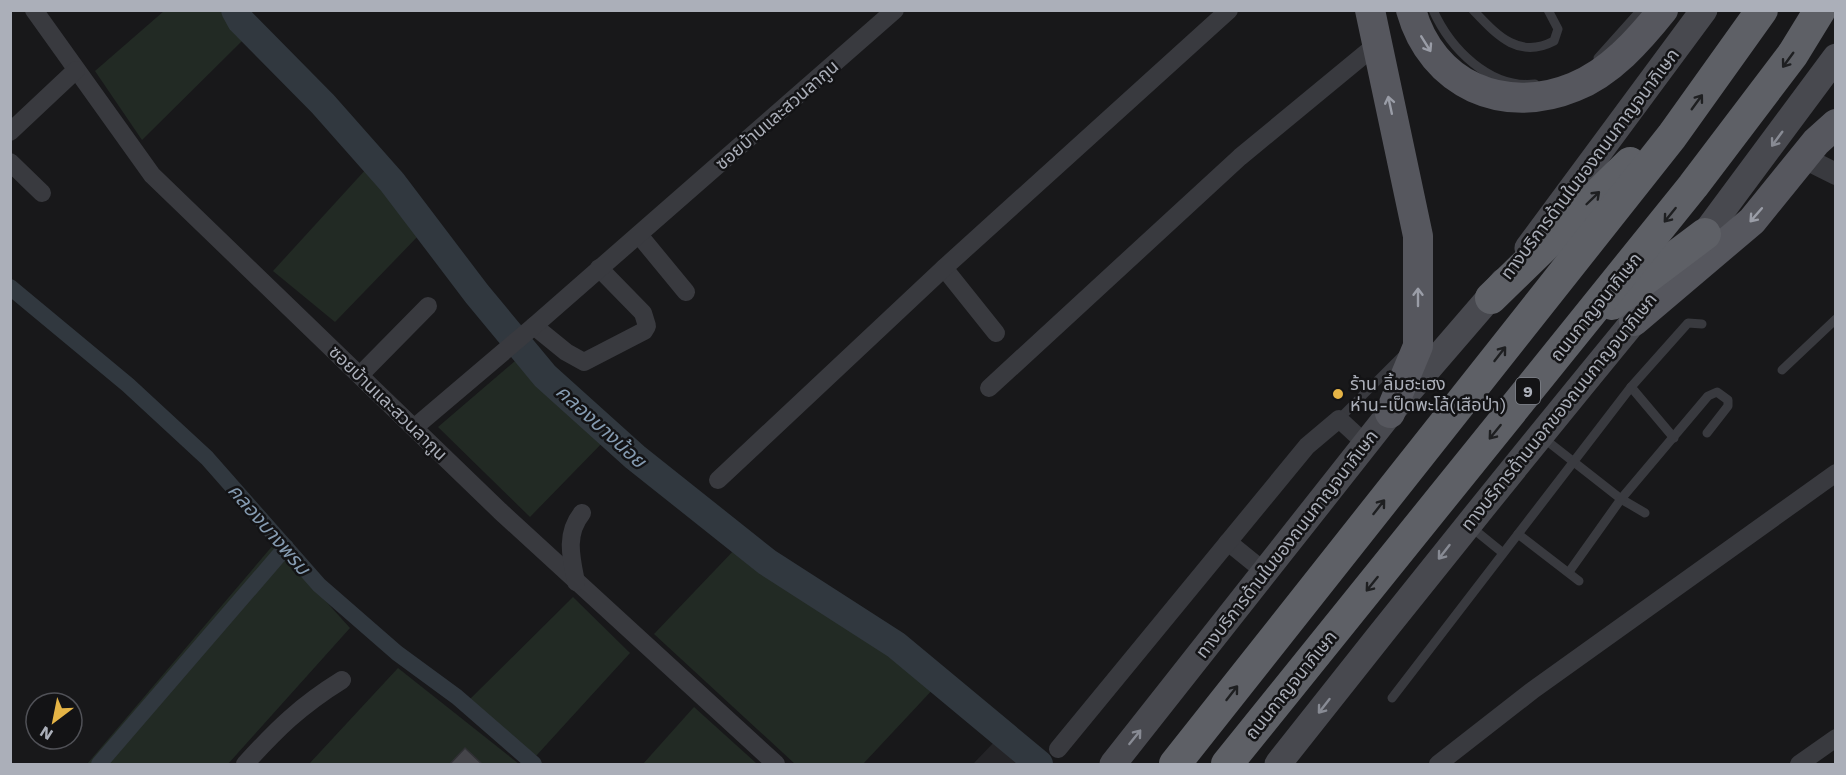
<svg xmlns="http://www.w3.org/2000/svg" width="1846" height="775" font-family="'Work Sans','Noto Sans Thai',sans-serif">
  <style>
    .built { fill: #242427 }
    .green { fill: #222a24 }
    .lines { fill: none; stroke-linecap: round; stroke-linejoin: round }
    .canal { stroke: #31383f; stroke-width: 16 }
    .river { stroke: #31383f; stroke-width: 28 }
    .building { fill: #45454a; stroke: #303034; stroke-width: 1.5 }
    .service { stroke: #393a3f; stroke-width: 9 }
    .minor { stroke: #393a3f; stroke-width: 18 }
    .tertiary { stroke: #393a3f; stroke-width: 22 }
    .secondary { stroke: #48494f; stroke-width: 27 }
    .primary { stroke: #56575e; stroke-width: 30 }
    .trunk { stroke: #5e6066; stroke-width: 32 }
    .oneway { stroke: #9a9da7 }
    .oneway2 { stroke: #1e1f21 }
    .oneway3 { stroke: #888b94 }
    .poi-dot { fill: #e5b446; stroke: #131315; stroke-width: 2 }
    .labels { text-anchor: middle; stroke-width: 5; stroke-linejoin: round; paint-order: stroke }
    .shield { fill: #131315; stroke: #7d8088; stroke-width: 1.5 }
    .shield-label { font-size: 16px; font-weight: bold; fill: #abafb9 }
    .street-label { font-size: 18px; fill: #abafb9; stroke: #131315 }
    .poi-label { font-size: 18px; fill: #abafb9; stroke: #131315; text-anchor: start }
    .water-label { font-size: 20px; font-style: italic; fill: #859bb1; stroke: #131315 }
  </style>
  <rect width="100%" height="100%" fill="#18181a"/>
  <!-- built -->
  <path class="built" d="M997 739 1029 764H973Z"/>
  <!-- green -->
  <g class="green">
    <path d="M164 11H220L244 39 142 140 95 71Z"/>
    <path d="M368 167 385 186 420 234 335 322 273 271Z"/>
    <path d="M515 361 570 412 606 439 530 517 438 427Z"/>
    <path d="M274 544 350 628 228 764H87Z"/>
    <path d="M737 547 895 651 936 686 863 764H795L654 634Z"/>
    <path d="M573 597 630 653 536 756 469 700Z"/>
    <path d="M398 668 519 764H309Z"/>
    <path d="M694 707 756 763 643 764Z"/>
  </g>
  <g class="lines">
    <!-- canal -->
    <g class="canal">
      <path d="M10 287 128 385 207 458 319 585 397 653 457 697 534 764"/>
      <path d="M99 764 286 547"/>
    </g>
    <!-- river -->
    <path class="river" d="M235 10 241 21 323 104 392 182 477 294 545 376 635 457 767 562 896 645 1039 764"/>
  </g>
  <!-- building -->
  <path class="building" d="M465 748 483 765H449Z"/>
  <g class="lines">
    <!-- service -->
    <g class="service">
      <path d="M1433 10C1450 48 1489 89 1535 84"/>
      <path d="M1473 10C1496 34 1518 60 1554 41L1558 29 1548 10"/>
      <path d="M1598 58 1641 10"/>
      <path d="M1782 370 1836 319"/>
      <path d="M1631 387 1674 438"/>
      <path d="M1339 419 1403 355"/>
      <path d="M1542 437 1621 499 1645 513"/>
      <path d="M1471 527 1503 553"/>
      <path d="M1518 534 1579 581"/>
      <path d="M1569 572 1621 499 1708 396 1717 392 1728 400V406L1707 433"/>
      <path d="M1392 698 1631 387 1688 323 1702 324"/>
    </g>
    <!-- minor -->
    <g class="minor">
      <path d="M34 10 152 175 500 511 776 764"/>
      <path d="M10 132 76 70"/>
      <path d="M10 162 42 193"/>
      <path d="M639 235 686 292"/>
      <path d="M944 268 996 333"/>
      <path d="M534 326 566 352 584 362 644 331 647 326 643 313 599 268"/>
      <path d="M360 375 428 306"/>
      <path d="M989 388 1240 157 1377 44"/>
      <path d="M415 427 534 326 895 10"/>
      <path d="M718 480 944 268 1229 10"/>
      <path d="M1228 542 1265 572"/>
      <path d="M576 582C571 557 565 534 582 513"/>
      <path d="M1058 749 1307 446 1339 419 1366 444"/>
      <path d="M245 764C277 729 300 706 342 680"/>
      <path d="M1438 764 1533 690 1836 473"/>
      <path d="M1799 764 1836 738"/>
    </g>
    <!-- tertiary -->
    <path class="tertiary" d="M1804 158 1836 174"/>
    <!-- secondary -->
    <g class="secondary">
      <path d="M1528 248 1704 10"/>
      <path d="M1692 251 1836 57"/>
      <path d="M1113 764 1390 413 1503 282"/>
      <path d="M1278 764C1400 609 1523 456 1648 304"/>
    </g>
    <!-- primary -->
    <g class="primary">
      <path d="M1370 10 1418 236V346L1390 413"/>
      <path d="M1411 10C1432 85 1504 116 1574 87 1610 73 1639 40 1663 10"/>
      <path d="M1634 321 1752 221 1816 142 1836 124"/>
    </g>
    <!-- trunk -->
    <g class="trunk">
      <path d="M1491 298 1630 163"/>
      <path d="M1612 304 1705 234"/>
      <path d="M1175 764 1672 136 1762 10"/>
      <path d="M1227 764 1693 186 1793 54 1820 10"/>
    </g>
  </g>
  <!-- one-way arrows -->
  <defs><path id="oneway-shaft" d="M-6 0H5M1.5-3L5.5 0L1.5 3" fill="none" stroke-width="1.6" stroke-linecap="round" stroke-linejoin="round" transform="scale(1.5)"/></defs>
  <g class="oneway">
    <use href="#oneway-shaft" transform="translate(1426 44) rotate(58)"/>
    <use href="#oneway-shaft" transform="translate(1390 105) rotate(-102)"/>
    <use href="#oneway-shaft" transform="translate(1756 215) rotate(131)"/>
    <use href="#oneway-shaft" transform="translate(1418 297) rotate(-90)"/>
  </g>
  <g class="oneway2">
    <use href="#oneway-shaft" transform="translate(1788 60) rotate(126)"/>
    <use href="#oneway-shaft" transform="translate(1697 102) rotate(-54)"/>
    <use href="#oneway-shaft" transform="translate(1593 198) rotate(-44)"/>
    <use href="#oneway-shaft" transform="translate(1670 215) rotate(129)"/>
    <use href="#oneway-shaft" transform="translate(1500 354) rotate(-52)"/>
    <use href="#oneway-shaft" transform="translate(1495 432) rotate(129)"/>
    <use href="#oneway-shaft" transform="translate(1379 507) rotate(-52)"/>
    <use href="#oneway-shaft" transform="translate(1372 584) rotate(129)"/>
    <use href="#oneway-shaft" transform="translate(1232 693) rotate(-52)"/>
  </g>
  <g class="oneway3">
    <use href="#oneway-shaft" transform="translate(1777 139) rotate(126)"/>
    <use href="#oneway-shaft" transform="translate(1444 552) rotate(128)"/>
    <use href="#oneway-shaft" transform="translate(1324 706) rotate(128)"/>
    <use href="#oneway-shaft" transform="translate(1135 737) rotate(-51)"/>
  </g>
  <!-- markers -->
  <circle class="poi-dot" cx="1338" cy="394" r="6"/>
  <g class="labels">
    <!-- shield labels -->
    <rect class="shield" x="1516" y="378" width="24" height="26" rx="4.5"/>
    <g class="shield-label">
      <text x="1528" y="397">9</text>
    </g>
    <!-- street labels -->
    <g class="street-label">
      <text transform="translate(777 115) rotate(-41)" y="6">ซอยบ้านและสวนลากูน</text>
      <text transform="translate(1590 164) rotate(-53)" y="6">ทางบริการด้านในของถนนกาญจนาภิเษก</text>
      <text transform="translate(1596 307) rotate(-51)" y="6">ถนนกาญจนาภิเษก</text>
      <text transform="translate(388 403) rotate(44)" y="6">ซอยบ้านและสวนลากูน</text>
      <text transform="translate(1559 412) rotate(-51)" y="6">ทางบริการด้านนอกของถนนกาญจนาภิเษก</text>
      <text transform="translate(1287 544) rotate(-52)" y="6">ทางบริการด้านในของถนนกาญจนาภิเษก</text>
      <text transform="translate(1291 685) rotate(-51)" y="6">ถนนกาญจนาภิเษก</text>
    </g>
    <!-- poi labels -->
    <g class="poi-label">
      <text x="1350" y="390">ร้าน ลิ้มฮะเฮง<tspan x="1350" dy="21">ห่าน-เป็ดพะโล้(เสือป่า)</tspan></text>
    </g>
    <!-- water labels -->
    <g class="water-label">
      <text transform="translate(601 426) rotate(42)" y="7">คลองบางน้อย</text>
      <text transform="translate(269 529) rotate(49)" y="7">คลองบางพรม</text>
    </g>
  </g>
  <!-- border -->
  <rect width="1846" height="775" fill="none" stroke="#abafb9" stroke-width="24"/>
  <!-- north arrow -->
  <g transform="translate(54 721) rotate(212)"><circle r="28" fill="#131315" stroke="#505157" stroke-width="1.5"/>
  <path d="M0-4.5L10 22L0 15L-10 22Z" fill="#e5b446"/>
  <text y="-9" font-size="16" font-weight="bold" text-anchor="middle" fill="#abafb9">N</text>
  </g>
</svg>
